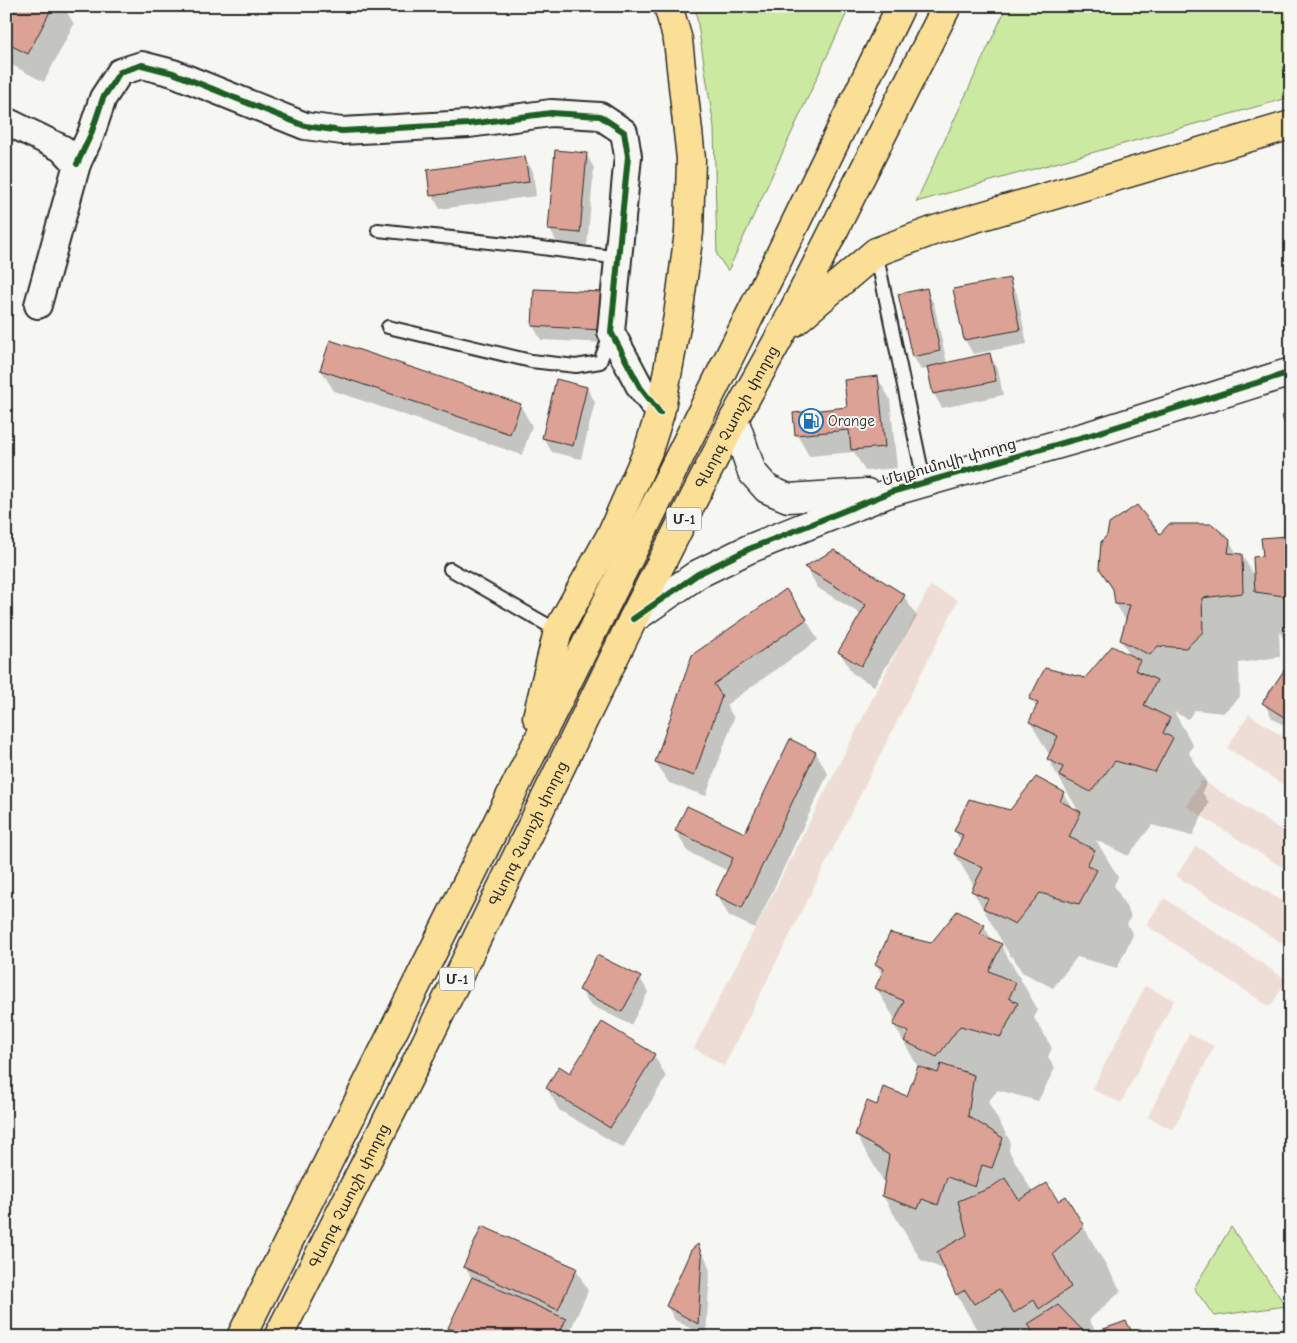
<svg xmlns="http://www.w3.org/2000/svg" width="1297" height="1343" font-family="'Comic Neue','Noto Sans Armenian',sans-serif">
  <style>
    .built { fill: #eeddd6 }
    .green { fill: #cbe9a1; stroke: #7b8a66 }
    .shadow { fill: #0003 }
    .building { fill: #dba295; stroke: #2b2b2b }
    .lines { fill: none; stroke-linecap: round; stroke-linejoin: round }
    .lane-casing { stroke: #2b2b2b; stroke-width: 16 }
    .street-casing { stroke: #2b2b2b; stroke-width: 30 }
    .secondary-casing { stroke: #2b2b2b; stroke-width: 31 }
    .highway-casing { stroke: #2b2b2b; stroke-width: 31 }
    .lane { stroke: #f6f6f2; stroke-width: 12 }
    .street { stroke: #f6f6f2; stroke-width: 26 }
    .secondary { stroke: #f6f6f2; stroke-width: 28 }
    .highway { stroke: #fbdf96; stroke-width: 28 }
    .cycleway-casing { stroke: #f6f6f2; stroke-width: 9 }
    .cycleway { stroke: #1b5e20; stroke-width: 6 }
    .labels { text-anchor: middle; stroke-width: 4; stroke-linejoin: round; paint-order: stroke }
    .shield { fill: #f6f6f2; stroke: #686867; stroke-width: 1 }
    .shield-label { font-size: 14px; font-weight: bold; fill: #2b2b2b }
    .street-label { font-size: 15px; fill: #2b2b2b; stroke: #f6f6f2 }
    .poi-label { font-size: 15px; fill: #2b2b2b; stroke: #f6f6f2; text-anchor: start }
  </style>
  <rect width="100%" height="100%" fill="#f6f6f2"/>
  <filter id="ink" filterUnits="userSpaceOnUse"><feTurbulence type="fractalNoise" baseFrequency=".02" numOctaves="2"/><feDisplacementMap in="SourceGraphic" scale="10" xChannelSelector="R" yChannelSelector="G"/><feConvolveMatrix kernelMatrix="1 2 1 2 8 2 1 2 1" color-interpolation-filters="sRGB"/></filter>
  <g filter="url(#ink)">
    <!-- built -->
    <g class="built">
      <path d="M930 586 958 600 724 1066 694 1048Z"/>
      <path d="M1249 714 1291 742V790L1227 748Z"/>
      <path d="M1202 780 1291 836V873L1186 806Z"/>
      <path d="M1196 846 1291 907V949L1176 876Z"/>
      <path d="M1164 898 1287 980 1270 1007 1146 925Z"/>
      <path d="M1145 986 1174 1000 1121 1103 1092 1089Z"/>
      <path d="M1189 1034 1214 1046 1173 1130 1148 1117Z"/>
    </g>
    <!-- green -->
    <g class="green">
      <path d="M695 6H850L728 271 717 255 714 127Z"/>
      <path d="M1007 6H1291V97L916 202Z"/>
      <path d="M1231 1227 1286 1306 1214 1316 1194 1288Z"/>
      <path d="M1291 1328V1337H1222Z"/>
    </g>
    <!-- shadow -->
    <g class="shadow">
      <path d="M6 6H63L74 24 44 82 6 62Z"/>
      <path d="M586 154 594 168 587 246 558 244 550 230Z"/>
      <path d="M524 157 533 171 536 196 440 209 432 195Z"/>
      <path d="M6 255 10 261 6 268Z"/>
      <path d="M1009 280 1017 294 1027 344 973 354 965 340 955 290Z"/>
      <path d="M535 290 602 293 608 343 541 340 533 326Z"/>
      <path d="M926 290 934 304 947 364 990 355 998 369 1003 395 942 408 934 394 929 369 921 370 913 356Z"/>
      <path d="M321 370 520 405 532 426 522 455 334 391Z"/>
      <path d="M877 377 890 399 897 468 865 471 854 452 809 456 797 435 794 414 848 408Z"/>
      <path d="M587 388 595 402 581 459 552 452 543 438Z"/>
      <path d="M1291 505V651L1279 631 1280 657 1239 663 1240 697 1223 713 1195 710 1188 719 1174 712 1193 745 1189 753 1207 783 1202 792 1209 803 1192 836 1152 825 1128 856 1096 840 1118 877 1114 885 1131 916 1127 924 1133 935 1117 968 1077 957 1053 988 1022 972 1013 957 1010 956 973 891 975 888 955 854 961 841 955 831 1063 793 1073 809 1079 812 1048 759 1050 756 1030 722 1037 709 1031 699 1086 679 1131 657 1121 640 1126 621 1116 604 1115 594 1100 568 1160 536 1229 540 1237 554 1242 555 1256 579 1264 557 1288 538Z"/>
      <path d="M834 552 904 596 917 617 874 686 852 673 840 652 862 615 818 588 806 567Z"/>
      <path d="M806 619 818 640 726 705 734 718 706 796 669 783 656 762 693 656Z"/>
      <path d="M1291 670V730L1272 718 1264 703Z"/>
      <path d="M790 741 816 753 828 774 755 928 729 916 717 895 728 871 688 852 676 831 745 835Z"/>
      <path d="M984 926 993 942 1001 945 1038 1010 1034 1018 1052 1048 1048 1057 1055 1068 1038 1101 998 1090 988 1102 1010 1141 1009 1151 1033 1193 1057 1203 1083 1226 1121 1291 1089 1320 1097 1333 1134 1337H981L957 1295 946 1270 921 1260 883 1196 885 1184 856 1135 877 1106 908 1098 918 1067 894 1025 896 1021 876 988 882 974 876 964Z"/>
      <path d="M640 978 648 992 631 1025 589 1004 581 990Z"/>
      <path d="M654 1055 666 1077 623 1148 559 1110 547 1088 571 1075Z"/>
      <path d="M698 1246 706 1259 710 1271 706 1337 675 1320 667 1306Z"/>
      <path d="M465 1267 576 1269 588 1291 571 1329 575 1337H455L450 1327 472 1279Z"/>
    </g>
    <!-- building -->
    <g class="building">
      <path d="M6 6H53L28 54 6 43Z"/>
      <path d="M555 150 587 153 580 233 548 230Z"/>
      <path d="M525 156 529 182 430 196 427 170Z"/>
      <path d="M1010 278 1020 330 964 340 953 289Z"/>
      <path d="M927 288 940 351 912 357 898 294Z"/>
      <path d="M534 289 603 292 601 330 532 326Z"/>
      <path d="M330 340 521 404 510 434 320 370Z"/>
      <path d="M990 353 996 381 933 394 927 367Z"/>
      <path d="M878 376 885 447 851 450 849 430 795 435 793 413 847 407 844 380Z"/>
      <path d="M556 379 587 387 573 446 542 438Z"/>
      <path d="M1291 413V438H1289L1282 416Z"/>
      <path d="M1285 504H1291V597L1255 592 1253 557 1263 556 1261 538 1287 536Z"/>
      <path d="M1137 505 1160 534 1169 524H1212L1230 540 1228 553 1242 554 1243 593 1202 598 1203 632 1186 648 1158 646 1150 655 1120 640 1130 605 1115 604 1113 589 1099 568 1101 542 1107 535 1109 524Z"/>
      <path d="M834 550 905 595 861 666 838 652 866 605 804 567Z"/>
      <path d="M786 589 807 619 714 684 722 696 694 776 655 762 692 655Z"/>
      <path d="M1112 646 1140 660 1135 670 1157 680 1144 705 1170 718 1163 733 1173 738 1155 772 1115 761 1091 792 1059 776 1063 767 1047 759 1058 736 1029 722 1038 703 1029 699 1045 668 1085 678Z"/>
      <path d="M1287 666 1291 669 1290 721 1262 703Z"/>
      <path d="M790 739 816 752 742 908 715 895 733 858 675 831 687 806 745 833Z"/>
      <path d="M1036 777 1064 792 1060 801 1081 812 1069 837 1095 850 1087 865 1097 870 1079 904 1040 893 1015 924 983 908 988 899 971 891 983 868 954 854 963 835 954 831 969 799 1010 810Z"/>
      <path d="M957 911 985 925 980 934 1002 944 989 971 1016 983 1009 998 1018 1003 1001 1037 960 1026 937 1057 904 1041 909 1032 893 1025 904 1001 875 988 884 969 875 964 890 933 931 943Z"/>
      <path d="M597 955 641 977 622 1012 579 990Z"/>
      <path d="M602 1022 655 1054 610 1128 546 1088 559 1066 570 1073Z"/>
      <path d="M941 1064 974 1075 968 1116 1003 1138 992 1168 982 1165 975 1187 947 1177 938 1205 922 1199 918 1209 882 1196 889 1155 855 1135 867 1101 877 1105 883 1087 907 1096 918 1066 938 1073Z"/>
      <path d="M1005 1178 1019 1200 1047 1183 1058 1201 1066 1196 1084 1226 1053 1254 1071 1287 1039 1309 1034 1300 1014 1313 999 1289 974 1304 965 1290 956 1295 937 1252 967 1235 958 1201 990 1188Z"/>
      <path d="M482 1226 577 1268 558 1310 463 1267Z"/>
      <path d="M698 1244 702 1256 698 1324 666 1306 691 1250Z"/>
      <path d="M472 1277 566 1319 558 1337H469L448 1328Z"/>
      <path d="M1058 1305 1087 1335 1126 1321 1135 1337H1026L1033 1332 1028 1324Z"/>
      <path d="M901 1329 907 1337H890Z"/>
    </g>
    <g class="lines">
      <defs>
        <g id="lane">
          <path d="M378 230 526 246 620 258"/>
          <path d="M876 252 924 481"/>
          <path d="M388 327 531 361 576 366 600 362 611 332"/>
          <path d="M450 569 558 631"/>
        </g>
        <g id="street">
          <path d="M6 121 63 149 77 164 38 305"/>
          <path d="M77 164 91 134 103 98 120 72 142 65 173 73 305 126 342 131 397 128 469 124 551 113 600 116 624 132 628 156 611 332 640 387 660 413"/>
        </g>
        <g id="secondary">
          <path d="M734 419 752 472 767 489 788 498 867 493"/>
          <path d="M633 619 698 574 749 549 891 492 1087 436 1291 372"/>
        </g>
        <g id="highway">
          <path d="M794 322 876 252 938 229 1291 125"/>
          <path d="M537 717 558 631 611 535 648 451 660 413 678 316 689 232 691 159 678 40 668 6"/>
          <path d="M241 1337 776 263 901 6"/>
          <path id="s1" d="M278 1337 410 1075 633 619 734 419 783 331 947 6"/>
        </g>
      </defs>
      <!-- lane casing -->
      <use href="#lane" class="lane-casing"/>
      <!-- street casing -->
      <use href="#street" class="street-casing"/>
      <!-- secondary casing -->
      <use href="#secondary" class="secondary-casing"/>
      <!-- highway casing -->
      <use href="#highway" class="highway-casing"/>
      <!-- lane -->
      <use href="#lane" class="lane"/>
      <!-- street -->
      <use href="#street" class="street"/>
      <!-- secondary -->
      <use href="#secondary" class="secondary"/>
      <!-- highway -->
      <use href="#highway" class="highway"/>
      <defs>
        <g id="cycleway">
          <path d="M77 164 91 134 103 98 120 72 142 65 173 73 305 126 342 131 397 128 469 124 551 113 600 116 624 132 628 156 611 332 640 387 660 413"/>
          <path d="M633 619 698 574 749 549 891 492 1087 436 1291 372"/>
        </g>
      </defs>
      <!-- cycleway casing -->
      <use href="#cycleway" class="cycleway-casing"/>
      <!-- cycleway -->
      <use href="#cycleway" class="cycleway"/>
    </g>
  </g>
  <!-- icons -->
  <defs>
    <symbol id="fuel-ring" viewBox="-11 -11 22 22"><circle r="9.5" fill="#f6f6f2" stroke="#1f6fb2" stroke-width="1.5"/><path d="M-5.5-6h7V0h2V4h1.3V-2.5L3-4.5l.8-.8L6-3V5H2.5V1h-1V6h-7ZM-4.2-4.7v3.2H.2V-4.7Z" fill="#1f6fb2"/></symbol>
  </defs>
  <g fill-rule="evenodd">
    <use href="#fuel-ring" x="797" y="407" width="28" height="28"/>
  </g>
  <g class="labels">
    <!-- shield labels -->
    <g class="shield">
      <rect x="666.5" y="507.5" width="35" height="23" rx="4"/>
      <rect x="439.5" y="967.5" width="35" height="23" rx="4"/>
    </g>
    <g class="shield-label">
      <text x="684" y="524">Մ-1</text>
      <text x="457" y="984">Մ-1</text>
    </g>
    <!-- street labels -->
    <g class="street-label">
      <text dy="5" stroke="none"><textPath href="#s1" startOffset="1028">Գևորգ Չաուշի փողոց</textPath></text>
      <text transform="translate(949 462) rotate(-16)" y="5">Մելքումովի փողոց</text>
      <text dy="5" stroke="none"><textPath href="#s1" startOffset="562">Գևորգ Չաուշի փողոց</textPath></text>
      <text dy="5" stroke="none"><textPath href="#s1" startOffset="158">Գևորգ Չաուշի փողոց</textPath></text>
    </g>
    <!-- poi labels -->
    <g class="poi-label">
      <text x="828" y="426">Orange</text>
    </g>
  </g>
  <!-- margin -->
  <rect width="1297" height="1343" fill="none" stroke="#f6f6f2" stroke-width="25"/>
  <rect x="12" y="12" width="1272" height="1318" fill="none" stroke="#2b2b2b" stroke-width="2" filter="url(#ink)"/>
</svg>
